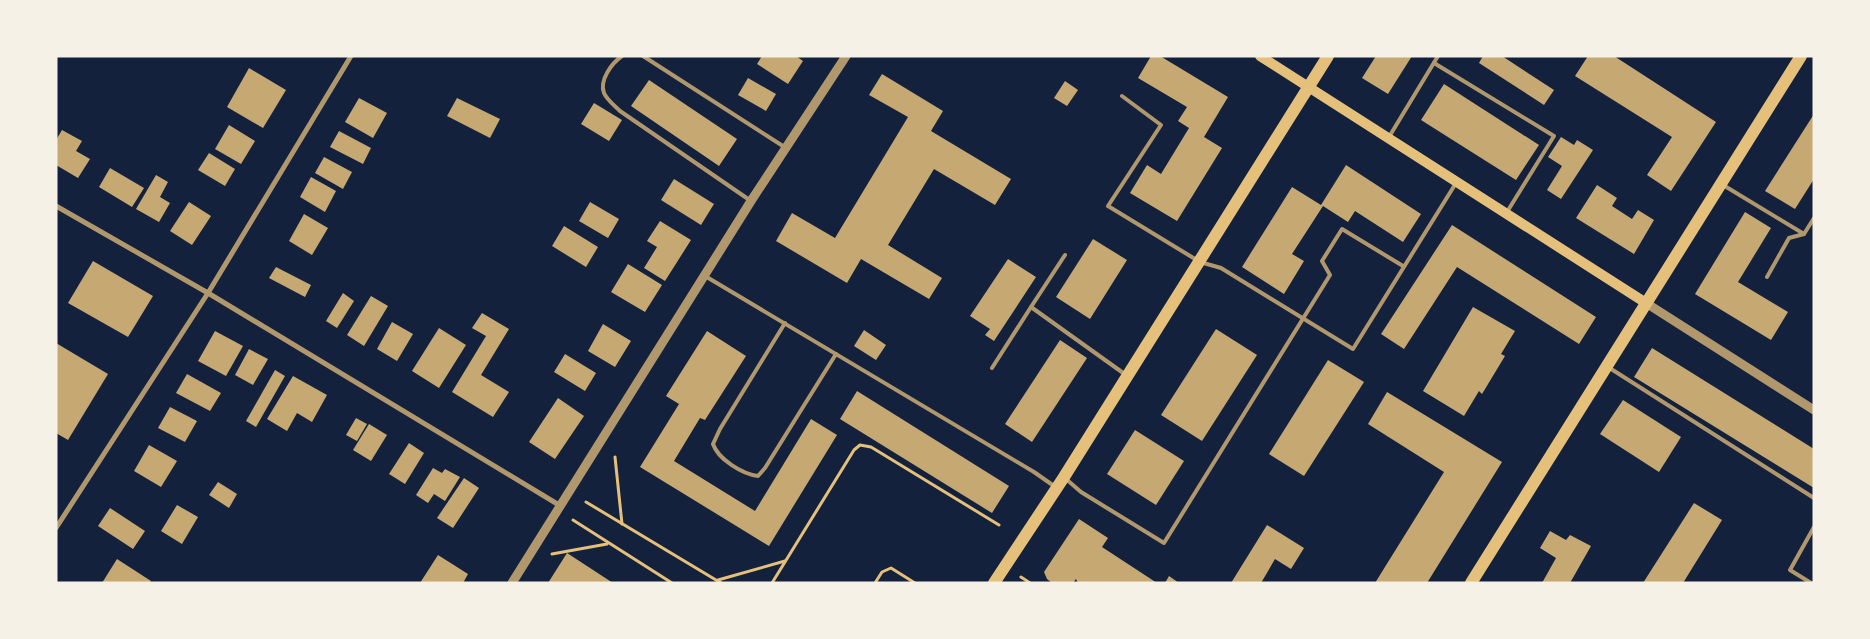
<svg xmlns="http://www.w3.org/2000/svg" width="1870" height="639" font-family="'Roboto Condensed',sans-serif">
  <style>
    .building { fill: #c6a872 }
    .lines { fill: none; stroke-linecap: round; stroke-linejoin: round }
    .path { stroke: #e5c07b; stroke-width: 3 }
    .service { stroke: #b1986c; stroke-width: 4 }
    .minor { stroke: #b1986c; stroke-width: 5 }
    .tertiary { stroke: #b1986c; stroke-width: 9 }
    .secondary { stroke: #e5c07b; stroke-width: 10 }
    .primary { stroke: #e5c07b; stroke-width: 12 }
  </style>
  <rect width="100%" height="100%" fill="#14213d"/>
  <!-- building -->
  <g class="building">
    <path d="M762 56H796L803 61 788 84 757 64Z"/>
    <path d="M1151 56H1160L1228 97 1204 137 1222 148 1177 221 1130 193 1147 165 1161 174 1189 128 1178 121 1187 107 1138 78Z"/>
    <path d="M1376 56H1412L1388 94 1362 78Z"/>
    <path d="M1483 56H1502L1554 90 1544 105 1479 63Z"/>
    <path d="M1588 56H1614L1716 122 1671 191 1647 175 1672 137 1575 76Z"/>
    <path d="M249 68 286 90 263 128 227 107Z"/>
    <path d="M882 74 943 111 931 131 1011 179 995 205 934 169 888 245 942 278 929 299 861 259 847 283 776 241 792 213 835 238 908 117 869 95Z"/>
    <path d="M748 78 776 94 766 111 738 95Z"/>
    <path d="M649 80 737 139 719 166 631 106Z"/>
    <path d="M1065 81 1078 90 1067 106 1054 98Z"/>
    <path d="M1444 84 1539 145 1516 180 1421 120Z"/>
    <path d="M359 98 387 113 373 138 345 122Z"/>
    <path d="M457 98 500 119 490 138 447 116Z"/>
    <path d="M594 103 622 120 609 141 581 124Z"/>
    <path d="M1814 114V179L1795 209 1765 191Z"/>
    <path d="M229 125 255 141 241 164 215 149Z"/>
    <path d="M62 130 82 141 76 151 90 159 78 178 56 165V140Z"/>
    <path d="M339 131 371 148 363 164 330 147Z"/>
    <path d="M1561 137 1574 145 1577 140 1593 150 1561 199 1547 190 1562 166 1548 157Z"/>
    <path d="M209 153 235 169 225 186 198 170Z"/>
    <path d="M324 157 352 172 343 189 315 173Z"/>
    <path d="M1346 165 1421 214 1403 242 1355 211 1348 222 1323 206 1292 254 1304 261 1284 294 1242 267 1292 187 1321 205Z"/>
    <path d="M110 168 144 188 132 207 99 187Z"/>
    <path d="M156 175 168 182 160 197 170 203 159 222 136 209Z"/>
    <path d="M311 177 336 191 325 212 300 197Z"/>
    <path d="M674 179 714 204 701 225 661 200Z"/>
    <path d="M1597 185 1617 198 1612 206 1632 219 1638 210 1654 220 1634 254 1576 218Z"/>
    <path d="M189 202 211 216 192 245 170 231Z"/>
    <path d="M590 202 619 219 608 238 579 221Z"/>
    <path d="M1745 212 1771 228 1738 282 1788 312 1771 340 1695 294Z"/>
    <path d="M304 214 328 228 312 255 289 241Z"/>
    <path d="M660 221 691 240 665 281 644 268 657 247 647 241Z"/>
    <path d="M1452 225 1596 317 1579 344 1457 267 1404 349 1381 334Z"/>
    <path d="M564 226 598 247 586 267 552 246Z"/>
    <path d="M1093 239 1127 260 1090 319 1056 297Z"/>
    <path d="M1008 259 1036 277 994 341 985 335 990 329 970 316Z"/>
    <path d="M93 261 153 296 128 337 68 303Z"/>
    <path d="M628 264 662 285 645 312 611 292Z"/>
    <path d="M276 267 311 285 305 297 269 278Z"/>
    <path d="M343 293 354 301 337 328 326 321Z"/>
    <path d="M371 296 388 306 364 346 347 335Z"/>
    <path d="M1473 307 1515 331 1501 354 1505 356 1482 394 1479 391 1464 416 1423 391Z"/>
    <path d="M482 313 509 329 481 375 509 392 493 417 452 392 486 336 472 328Z"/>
    <path d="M392 322 413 334 397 361 377 349Z"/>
    <path d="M603 324 631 341 615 367 588 351Z"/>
    <path d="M439 328 466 345 439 388 412 371Z"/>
    <path d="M1216 329 1257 355 1202 441 1161 415Z"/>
    <path d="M864 330 886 345 876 360 854 346Z"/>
    <path d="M215 331 243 346 226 376 198 361Z"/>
    <path d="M707 331 746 356 705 420 700 418 674 461 755 511 811 419 837 435 769 546 640 467 679 404 666 396Z"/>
    <path d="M1060 340 1087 358 1032 442 1005 424Z"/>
    <path d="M56 343 108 374 68 440 56 433Z"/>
    <path d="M1652 348 1814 449V488L1634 377Z"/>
    <path d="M249 349 268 359 253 385 235 375Z"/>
    <path d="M565 354 596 373 585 391 554 372Z"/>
    <path d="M1328 360 1364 382 1304 476 1269 454Z"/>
    <path d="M275 370 285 376 256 427 246 421Z"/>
    <path d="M187 374 221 393 210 411 176 393Z"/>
    <path d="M293 376 327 395 312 422 297 413 287 431 267 419Z"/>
    <path d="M857 391 1009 486 992 513 840 419Z"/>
    <path d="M1387 392 1502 462 1427 583H1375L1444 472 1368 424Z"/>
    <path d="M558 398 584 416 555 459 529 442Z"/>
    <path d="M1623 400 1681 437 1659 472 1600 434Z"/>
    <path d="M170 407 197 421 185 442 158 428Z"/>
    <path d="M356 418 367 424 357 441 346 435Z"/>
    <path d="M369 424 387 435 371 461 353 450Z"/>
    <path d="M1135 430 1184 461 1156 505 1107 474Z"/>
    <path d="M409 443 424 453 405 484 389 474Z"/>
    <path d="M149 445 177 461 161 487 134 471Z"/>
    <path d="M433 468 442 473 445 469 460 477 445 501 434 494 428 503 416 495Z"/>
    <path d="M464 478 479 488 453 528 437 518Z"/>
    <path d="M218 482 237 494 229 508 209 495Z"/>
    <path d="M1694 503 1722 520 1683 583H1643Z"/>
    <path d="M177 505 198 517 182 544 161 531Z"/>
    <path d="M110 508 145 531 133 549 98 526Z"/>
    <path d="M1079 519 1108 538 1102 547 1157 583H1078L1076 579 1073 583H1052L1047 579 1044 572Z"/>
    <path d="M1267 525 1304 548 1291 569 1275 559 1261 583H1231Z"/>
    <path d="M1550 531 1566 540 1570 535 1591 546 1570 583H1542L1556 558 1540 548Z"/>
    <path d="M567 553 613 583H548Z"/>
    <path d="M438 555 468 574 463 583H420Z"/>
    <path d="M117 559 151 581 149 583H102Z"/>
    <path d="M1169 576 1179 583H1165Z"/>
  </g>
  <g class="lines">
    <!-- path -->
    <g class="path">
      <path d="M615 457 622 524"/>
      <path d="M586 502 721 583"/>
      <path d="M573 520 672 583"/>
      <path d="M552 554 607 544"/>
      <path d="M1021 577 1030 583"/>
      <path d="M718 580 785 561"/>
      <path d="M772 583 854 450 860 445 871 447 999 525"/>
      <path d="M875 583 882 572 891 568 915 583"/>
    </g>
    <!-- service -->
    <g class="service">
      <path d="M622 56C612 63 599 80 604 93 607 100 615 106 620 111L751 201"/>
      <path d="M643 56 786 148"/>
      <path d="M1434 63 1554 136 1507 212"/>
      <path d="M1122 96 1161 125 1108 206 1200 262 1221 268 1353 349 1456 183"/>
      <path d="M1389 137 1438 56"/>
      <path d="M1723 185 1804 234"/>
      <path d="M1065 255 1031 307 1126 375"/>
      <path d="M705 276 1034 472 1054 486"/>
      <path d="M1767 277 1789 238 1804 234 1814 218"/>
      <path d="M785 323 720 429 713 444C718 459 742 474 758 476L765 468 836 354"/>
      <path d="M1608 367 1814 498"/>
      <path d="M992 368 1031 307"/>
      <path d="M1066 479 1081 492 1164 543 1330 275 1322 261 1342 229 1403 266"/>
      <path d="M1811 583 1790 570 1814 527"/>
    </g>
    <!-- minor -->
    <g class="minor">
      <path d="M56 206 208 293 559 505"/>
      <path d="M56 528 208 293 351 56"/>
    </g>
    <!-- tertiary -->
    <g class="tertiary">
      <path d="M1646 303 1814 410"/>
      <path d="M512 583 751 201 846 56"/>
    </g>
    <!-- secondary -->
    <path class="secondary" d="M1260 56 1646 303"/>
    <!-- primary -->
    <g class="primary">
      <path d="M994 583 1064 477 1328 56"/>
      <path d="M1471 583 1801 56"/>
    </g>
  </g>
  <!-- border -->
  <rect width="1870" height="639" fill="none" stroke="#f6f1e7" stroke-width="115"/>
</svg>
